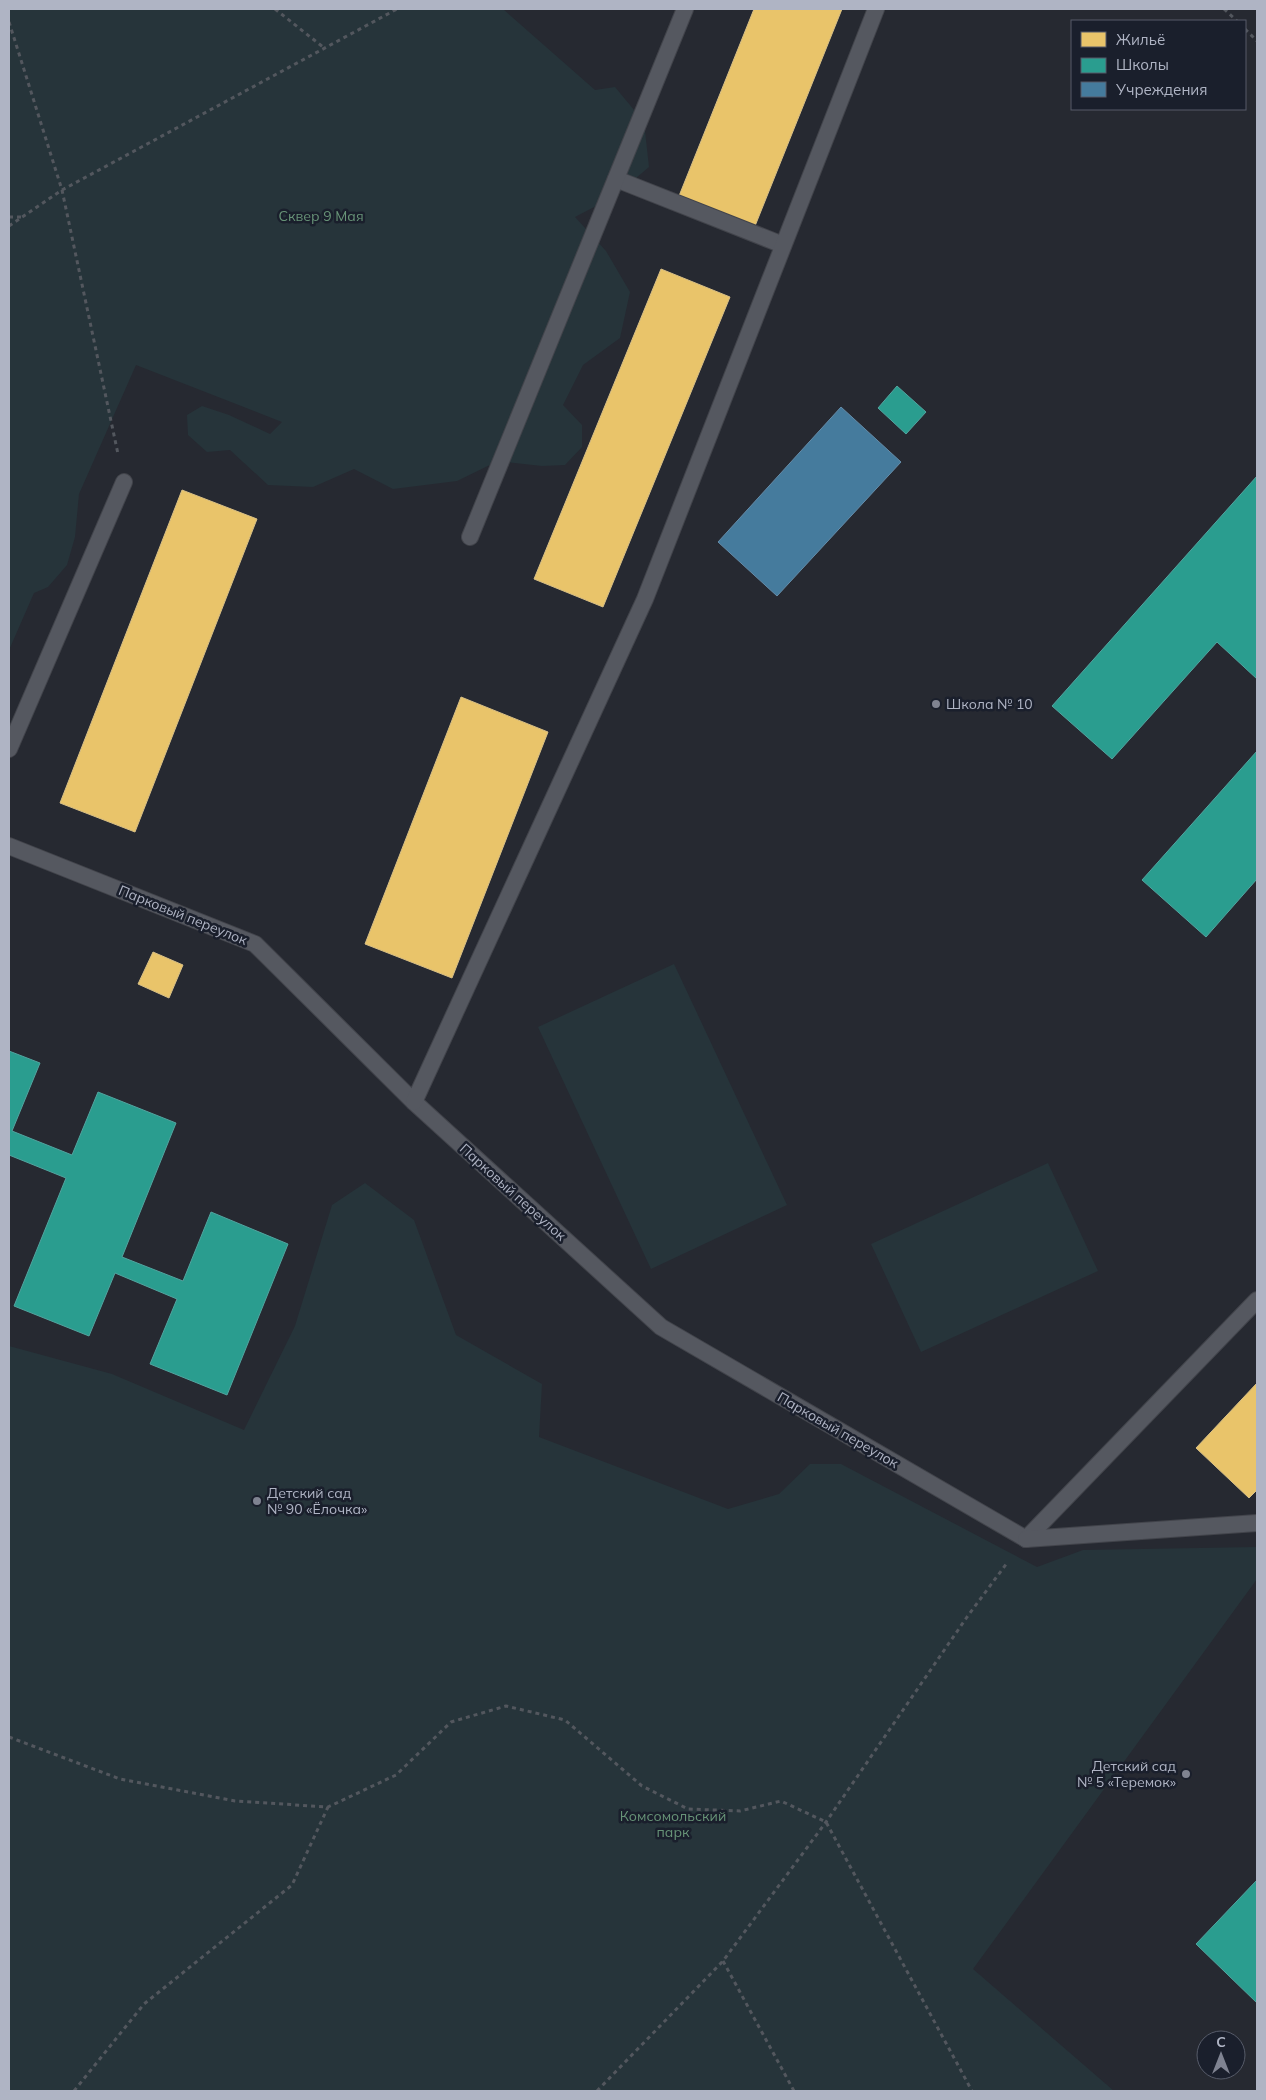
<svg xmlns="http://www.w3.org/2000/svg" width="1266" height="2100" font-family="Mulish,sans-serif">
  <style>
    .green { fill: #26343a }
    .homes { fill: #e9c46a; stroke: #d8bf85 }
    .schools { fill: #2a9d8f; stroke: #52a49f }
    .public { fill: #457b9d; stroke: #658ca9 }
    .lines { fill: none; stroke-linecap: round; stroke-linejoin: round }
    .lane-casing { stroke: #42444b; stroke-width: 18 }
    .path { stroke: #53575e; stroke-width: 3; stroke-dasharray: 4 4; stroke-linecap: butt }
    .lane { stroke: #555860; stroke-width: 16 }
    .poi-dot { fill: #7f8391; stroke: #1a1f2c; stroke-width: 2 }
    .labels { text-anchor: middle; stroke-width: 5; stroke-linejoin: round; paint-order: stroke }
    .park-label { font-size: 14px; fill: #679377; stroke: #1a1f2c }
    .poi-label { font-size: 14px; fill: #afb4c4; stroke: #1a1f2c; text-anchor: start }
    .street-label { font-size: 14px; fill: #afb4c4; stroke: #1a1f2c }
  </style>
  <rect width="100%" height="100%" fill="#262931"/>
  <!-- green -->
  <g class="green">
    <path d="M9 9H503L595 90 615 87 644 122 649 167 615 196 575 217 606 251 630 292 620 338 583 365 563 405 582 425V447L565 465 542 466 498 461 457 481 393 489 354 469 313 487 268 485 230 450 207 452 188 435 187 415 202 406 229 415 270 434 282 422 136 365 79 494 75 537 67 565 48 587 34 593 9 650Z"/>
    <path d="M674 964 787 1205 651 1269 538 1027Z"/>
    <path d="M1048 1163 1098 1271 921 1352 871 1244Z"/>
    <path d="M365 1183 414 1220 456 1335 542 1384 539 1437 728 1509 779 1494 810 1464H841L1037 1567 1083 1550 1257 1547V1579L973 1969 1114 2091H9V1346L112 1374 244 1430 295 1326 332 1205Z"/>
  </g>
  <!-- homes -->
  <g class="homes">
    <path d="M754 9H842L755 226 679 196Z"/>
    <path d="M661 269 730 297 603 607 534 579Z"/>
    <path d="M182 490 257 519 135 832 60 803Z"/>
    <path d="M461 697 548 732 452 978 365 944Z"/>
    <path d="M153 952 183 965 169 998 138 984Z"/>
    <path d="M1257 1383V1490L1249 1498 1196 1448Z"/>
  </g>
  <!-- schools -->
  <g class="schools">
    <path d="M897 386 926 412 906 434 878 408Z"/>
    <path d="M1257 476V679L1217 642 1112 759 1052 706Z"/>
    <path d="M1257 751V879L1206 937 1142 880Z"/>
    <path d="M9 1051 40 1063 12 1131 72 1155 98 1092 176 1123 122 1257 183 1281 211 1212 288 1244 227 1395 150 1364 177 1299 115 1273 89 1336 14 1306 66 1178 9 1155Z"/>
    <path d="M1257 1880V2003L1196 1944Z"/>
  </g>
  <!-- public -->
  <path class="public" d="M841 407 901 462 777 596 718 542Z"/>
  <g class="lines">
    <defs>
      <g id="lane">
        <path d="M616 179 783 245"/>
        <path d="M470 537 685 9"/>
        <path d="M9 749 124 482"/>
        <path d="M9 846 255 944 414 1102 661 1327 1026 1539"/>
        <path d="M414 1102 645 599 876 9"/>
        <path d="M1026 1539 1257 1300"/>
        <path d="M1026 1539 1257 1523"/>
      </g>
    </defs>
    <!-- lane casing -->
    <use href="#lane" class="lane-casing"/>
    <!-- path -->
    <g class="path">
      <path d="M275 9 323 47"/>
      <path d="M1224 9 1237 21"/>
      <path d="M9 22 62 190 118 454"/>
      <path d="M1245 29 1257 41"/>
      <path d="M9 217H23"/>
      <path d="M9 226 62 190 397 9"/>
      <path d="M9 1737 120 1779 235 1801 328 1807 396 1775 451 1722 506 1706 565 1720 642 1786 688 1809 740 1811 781 1801 826 1822 972 2091"/>
      <path d="M723 1961 794 2091"/>
      <path d="M74 2091 144 2004 292 1885 328 1807"/>
      <path d="M597 2091 723 1961 826 1822 967 1617 1007 1563"/>
    </g>
    <!-- lane -->
    <use href="#lane" class="lane"/>
  </g>
  <!-- markers -->
  <g class="poi-dot">
    <circle cx="936" cy="704" r="5"/>
    <circle cx="257" cy="1501" r="5"/>
    <circle cx="1186" cy="1774" r="5"/>
  </g>
  <g class="labels">
    <!-- park labels -->
    <g class="park-label">
      <text x="321" y="221">Сквер 9 Мая</text>
      <text x="673" y="1821">Комсомольский<tspan x="673" dy="16">парк</tspan></text>
    </g>
    <!-- poi labels -->
    <g class="poi-label">
      <text x="946" y="709">Школа № 10</text>
      <text x="267" y="1498">Детский сад<tspan x="267" dy="16">№ 90 «Ёлочка»</tspan></text>
      <text x="1176" y="1771" text-anchor="end">Детский сад<tspan x="1176" dy="16">№ 5 «Теремок»</tspan></text>
    </g>
    <!-- street labels -->
    <g class="street-label">
      <text transform="translate(183 915) rotate(22)" y="5">Парковый переулок</text>
      <text transform="translate(513 1192) rotate(42)" y="5">Парковый переулок</text>
      <text transform="translate(838 1430) rotate(30)" y="5">Парковый переулок</text>
    </g>
  </g>
  <!-- border -->
  <rect width="1266" height="2100" fill="none" stroke="#afb4c4" stroke-width="20"/>
  <!-- legend -->
  <rect x="1071" y="20" width="175" height="90" fill="#1a1f2c" stroke="#565b69"/>
  <rect x="1081" y="32" width="25" height="15" fill="#e9c46a" stroke="#565b69"/>
  <text x="1116" y="45" font-size="15" fill="#afb4c4">Жильё</text>
  <rect x="1081" y="58" width="25" height="15" fill="#2a9d8f" stroke="#565b69"/>
  <text x="1116" y="70" font-size="15" fill="#afb4c4">Школы</text>
  <rect x="1081" y="82" width="25" height="15" fill="#457b9d" stroke="#565b69"/>
  <text x="1116" y="95" font-size="15" fill="#afb4c4">Учреждения</text>
  <!-- north arrow -->
  <g transform="translate(1221 2055)"><circle r="24" fill="#1a1f2c" stroke="#565b69"/>
  <path d="M0-4L9 19L0 12L-9 19Z" fill="#7f8391"/>
  <text y="-8" font-size="14" font-weight="bold" text-anchor="middle" fill="#afb4c4">С</text>
  </g>
</svg>
